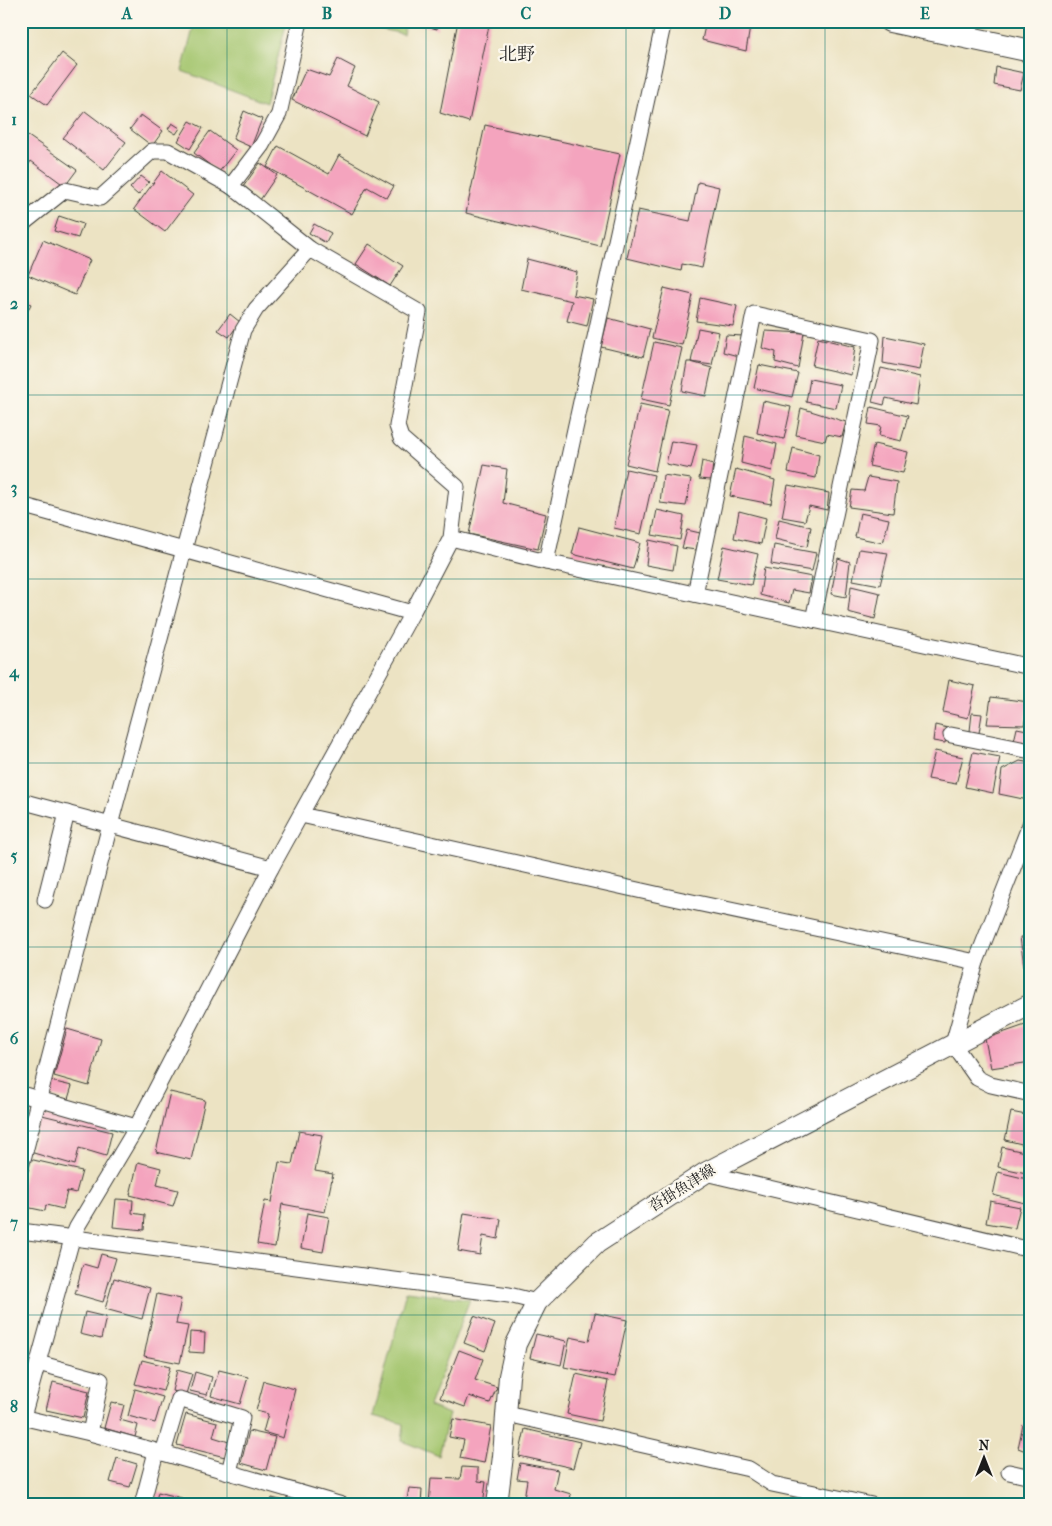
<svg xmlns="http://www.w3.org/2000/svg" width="1052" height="1526" font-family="'IM FELL French Canon','Noto Serif JP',serif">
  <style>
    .green { fill: #a5c66f; stroke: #607146 }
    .building { fill: #f4a4be }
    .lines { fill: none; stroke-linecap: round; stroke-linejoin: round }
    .minor-casing { stroke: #3b3a35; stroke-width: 17 }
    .secondary-casing { stroke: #3b3a35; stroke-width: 22 }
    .primary-casing { stroke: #3b3a35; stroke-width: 24 }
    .minor { stroke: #fff; stroke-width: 15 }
    .secondary { stroke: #fff; stroke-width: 20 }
    .primary { stroke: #fff; stroke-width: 22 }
    .grid { fill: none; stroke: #0f766e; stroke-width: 1; stroke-opacity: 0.55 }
    .labels { text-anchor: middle; stroke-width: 4.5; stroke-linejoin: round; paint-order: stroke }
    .street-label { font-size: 15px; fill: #1c1c1c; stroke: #fbf7ec }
    .quarter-label { font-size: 18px; fill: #1c1c1c; stroke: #fbf7ec }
    .neatline { fill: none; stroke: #0f766e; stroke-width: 2 }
    .grid-label { font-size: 16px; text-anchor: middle; font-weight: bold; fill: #0f766e }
  </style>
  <rect width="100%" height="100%" fill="#fbf7ec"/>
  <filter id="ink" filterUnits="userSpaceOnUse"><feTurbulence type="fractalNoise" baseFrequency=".02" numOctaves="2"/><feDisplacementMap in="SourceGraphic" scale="10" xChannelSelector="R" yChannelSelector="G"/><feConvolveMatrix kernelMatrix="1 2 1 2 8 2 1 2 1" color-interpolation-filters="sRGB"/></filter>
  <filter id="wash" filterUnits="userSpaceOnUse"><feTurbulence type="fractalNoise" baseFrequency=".0096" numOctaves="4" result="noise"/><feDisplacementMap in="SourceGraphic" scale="20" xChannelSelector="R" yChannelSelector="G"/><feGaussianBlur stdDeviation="1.12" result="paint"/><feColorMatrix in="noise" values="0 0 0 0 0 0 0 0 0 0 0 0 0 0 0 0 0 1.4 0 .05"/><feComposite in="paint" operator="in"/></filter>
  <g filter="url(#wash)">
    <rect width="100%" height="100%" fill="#ece3c3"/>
    <!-- green -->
    <g class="green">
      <path d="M195 21H287L266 103 182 71Z"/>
      <path d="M344 21H406L403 34Z"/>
      <path d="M406 1291 470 1299 429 1406 449 1414 439 1456 402 1441 404 1424 373 1416Z"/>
    </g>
    <g id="blocks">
      <!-- building -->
      <g class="building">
        <path d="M406 21H439L437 29Z"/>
        <path d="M458 21H490L469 122 440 113Z"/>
        <path d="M706 21H751L746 51 702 40Z"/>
        <path d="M62 53 77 65 47 105 31 94Z"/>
        <path d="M338 59 355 68 347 86 379 102 365 136 292 100 306 69 329 77Z"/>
        <path d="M996 67 1024 73 1020 90 994 85Z"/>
        <path d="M85 111 126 142 104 170 63 138Z"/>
        <path d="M244 111 262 119 251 147 233 139Z"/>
        <path d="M141 115 163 131 152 146 130 129Z"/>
        <path d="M190 121 203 128 190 149 178 141Z"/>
        <path d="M172 123 180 128 176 134 168 129Z"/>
        <path d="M485 125 620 154 600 246 466 213Z"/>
        <path d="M21 131 77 170 65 186 31 161 21 175Z"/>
        <path d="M210 131 236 150 219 172 194 153Z"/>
        <path d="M278 146 329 174 339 155 394 186 387 198 367 187 352 214 267 167Z"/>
        <path d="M260 163 277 175 260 200 243 187Z"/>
        <path d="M162 171 193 195 165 232 134 209Z"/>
        <path d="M141 176 149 182 138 195 130 188Z"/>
        <path d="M698 182 719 187 702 268 682 264 681 271 627 258 638 210 690 221Z"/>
        <path d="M59 216 83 224 78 238 54 231Z"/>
        <path d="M314 224 331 233 326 243 309 233Z"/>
        <path d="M43 240 90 260 75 295 28 275Z"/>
        <path d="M369 244 403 266 390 286 356 264Z"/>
        <path d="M527 259 577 272 573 295 593 299 587 326 567 321 572 301 521 289Z"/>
        <path d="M664 288 693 295 682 345 652 338Z"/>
        <path d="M700 298 737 306 733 326 696 321Z"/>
        <path d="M21 300 31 304 21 324Z"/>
        <path d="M230 314 240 322 229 337 218 330Z"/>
        <path d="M608 318 650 329 643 357 601 347Z"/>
        <path d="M698 328 719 332 712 365 691 362 712 368 706 396 682 391 687 362H691Z"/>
        <path d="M765 331 804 333 798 368 775 362 776 352 762 348Z"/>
        <path d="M726 335 743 336 738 356 723 352Z"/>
        <path d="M885 336 924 344 919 370 883 363Z"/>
        <path d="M818 338 855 347 851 375 812 366Z"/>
        <path d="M654 342 682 348 669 405 641 399Z"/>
        <path d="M759 365 798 373 792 397 754 388Z"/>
        <path d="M881 368 920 377 916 405 886 398 884 405 872 402Z"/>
        <path d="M810 379 841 385 836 408 806 402Z"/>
        <path d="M763 401 791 407 784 439 757 433Z"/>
        <path d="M640 404 668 410 655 471 626 464Z"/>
        <path d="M871 407 908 416 901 441 879 436 881 426 868 424Z"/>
        <path d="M801 408 846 422 842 437 827 434 825 441 796 435Z"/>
        <path d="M745 436 777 444 772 471 741 463Z"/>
        <path d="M671 441 697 445 691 469 666 464Z"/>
        <path d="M874 444 908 452 903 473 869 466Z"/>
        <path d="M793 448 819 455 816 478 788 472Z"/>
        <path d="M702 461 713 464 711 480 699 479Z"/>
        <path d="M484 465 507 469 503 503 546 514 538 549 469 534Z"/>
        <path d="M626 469 654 475 641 534 614 528Z"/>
        <path d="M736 469 775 480 771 504 730 496Z"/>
        <path d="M663 475 691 479 686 506 660 503Z"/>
        <path d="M868 477 897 482 893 513 849 507 852 490 864 491Z"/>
        <path d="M788 485 829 493 827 510 809 506 805 521 782 517Z"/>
        <path d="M657 510 684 516 680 540 652 535Z"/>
        <path d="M739 511 766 518 761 544 734 538Z"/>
        <path d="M860 513 889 519 883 543 855 537Z"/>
        <path d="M779 519 811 527 807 547 775 539Z"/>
        <path d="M579 527 640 543 633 569 572 554Z"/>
        <path d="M687 530 700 533 696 550 682 548Z"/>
        <path d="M649 540 677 546 673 570 646 565Z"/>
        <path d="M774 545 816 553 812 571 771 564Z"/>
        <path d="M724 546 758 554 751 585 717 579Z"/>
        <path d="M859 549 888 553 880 585 853 580Z"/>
        <path d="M838 558 850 562 846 597 831 594Z"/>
        <path d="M764 568 812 577 809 593 792 590 789 603 760 595Z"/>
        <path d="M851 586 880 593 875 619 848 612Z"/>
        <path d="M949 680 975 686 968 718 943 712Z"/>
        <path d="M991 697 1029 702 1024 725 987 724Z"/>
        <path d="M972 713 982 714 979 733 970 731Z"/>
        <path d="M935 725 948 728 945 743 933 741Z"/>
        <path d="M1017 728 1027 730V733L1031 734V745L1014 741Z"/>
        <path d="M935 751 963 757 956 784 928 779Z"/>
        <path d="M973 752 1000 757 993 793 965 787Z"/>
        <path d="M1020 761 1031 763V791L1028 800 999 794 1002 770Z"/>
        <path d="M1031 936V965L1024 966 1020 937Z"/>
        <path d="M1031 1023V1062L991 1068 985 1039Z"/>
        <path d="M67 1029 101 1039 89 1086 54 1076Z"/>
        <path d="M51 1081 72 1086 68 1099 46 1095Z"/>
        <path d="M170 1092 205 1100 191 1160 156 1152Z"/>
        <path d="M1011 1112 1031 1116V1128L1026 1145 1005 1140Z"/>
        <path d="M42 1115 112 1132 106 1156 79 1148 75 1165 30 1152Z"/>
        <path d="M299 1131 322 1135 315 1171 333 1174 325 1212 282 1204 275 1247 257 1244 265 1201 272 1202 279 1162 292 1164Z"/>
        <path d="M1002 1147 1029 1153 1031 1147V1174L998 1167Z"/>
        <path d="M29 1159 82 1171 76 1193 67 1191 63 1209 46 1205 45 1211 21 1206V1189Z"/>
        <path d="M138 1162 161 1168 157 1185 178 1190 173 1206 130 1195Z"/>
        <path d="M998 1172 1031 1180 1025 1203 993 1195Z"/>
        <path d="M116 1199 133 1200 132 1213 145 1215 144 1230 113 1227Z"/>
        <path d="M990 1201 1020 1207 1015 1228 986 1223Z"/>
        <path d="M307 1213 329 1217 323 1252 301 1248Z"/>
        <path d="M464 1213 501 1219 498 1239 483 1236 480 1255 458 1251Z"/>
        <path d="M101 1254 116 1258 103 1302 75 1294 83 1264 97 1268Z"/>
        <path d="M114 1278 150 1288 142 1319 105 1309Z"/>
        <path d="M157 1294 181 1299 176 1324 188 1326 180 1363 144 1356Z"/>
        <path d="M85 1312 106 1317 101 1339 80 1334Z"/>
        <path d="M595 1313 627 1320 615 1377 564 1367 570 1337 589 1341Z"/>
        <path d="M474 1316 495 1324 485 1351 464 1343Z"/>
        <path d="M190 1332 205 1333 204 1353 189 1352Z"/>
        <path d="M536 1334 566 1341 561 1365 530 1358Z"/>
        <path d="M459 1350 483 1359 475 1380 497 1387 490 1403 469 1396 465 1407 440 1398Z"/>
        <path d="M142 1360 170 1367 163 1391 135 1384Z"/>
        <path d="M177 1370 192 1374 186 1394 172 1391Z"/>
        <path d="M219 1370 248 1377 240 1404 211 1396Z"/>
        <path d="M195 1372 212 1377 207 1395 190 1391Z"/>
        <path d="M576 1374 608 1381 600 1421 567 1414Z"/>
        <path d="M264 1381 295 1389 283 1438 263 1432 268 1414 256 1411Z"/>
        <path d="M53 1382 89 1391 83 1418 46 1410Z"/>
        <path d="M135 1389 163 1397 155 1423 128 1416Z"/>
        <path d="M1030 1398H1031V1420H1025Z"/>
        <path d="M111 1402 124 1405 120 1420 138 1425 135 1437 104 1428Z"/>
        <path d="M186 1414 217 1422 213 1437 229 1442 225 1457 177 1445Z"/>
        <path d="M453 1419 491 1426 484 1463 460 1458 464 1440 449 1437Z"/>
        <path d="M1023 1425 1031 1427V1453L1018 1448Z"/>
        <path d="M525 1429 580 1442 573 1468 519 1456Z"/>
        <path d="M249 1431 275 1437 266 1470 241 1463Z"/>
        <path d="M117 1458 137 1464 130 1487 110 1482Z"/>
        <path d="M520 1463 558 1470 554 1489 571 1494 569 1505H523L527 1480 517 1479Z"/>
        <path d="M462 1467 478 1468V1481L486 1482 483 1505H429L431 1478 460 1479Z"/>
        <path d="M409 1488 422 1489 421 1505H406Z"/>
        <path d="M158 1492 182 1498 181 1505H155Z"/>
        <path d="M272 1498 296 1504V1505H270Z"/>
        <path d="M1008 1498 1031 1502V1505H1007Z"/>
      </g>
    </g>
  </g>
  <g filter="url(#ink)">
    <use href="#blocks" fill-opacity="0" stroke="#3b3a35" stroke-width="1"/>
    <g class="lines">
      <defs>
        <g id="minor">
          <path d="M21 225 65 190 100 198 152 151H168L231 186"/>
          <path d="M21 505 412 613 451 538 457 487 401 438 397 426 419 312 310 249 231 186 262 145 279 114 300 21"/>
          <path d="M451 538 546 562 1031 667"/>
          <path d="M546 562 664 21"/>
          <path d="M695 594 754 314 872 340 813 620"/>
          <path d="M951 735 1031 751"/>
          <path d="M21 801 271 868"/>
          <path d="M301 815 678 899 976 962"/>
          <path d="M1031 822 976 962 953 1044 977 1078 991 1085 1031 1094"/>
          <path d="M45 900 67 813"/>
          <path d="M21 1094 136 1127"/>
          <path d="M21 1167 110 825 243 330 256 309 310 249"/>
          <path d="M705 1173 1031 1250"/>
          <path d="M21 1231 509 1295 537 1302"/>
          <path d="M38 1363 101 1380 90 1433"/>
          <path d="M507 1414 749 1469 772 1484 872 1505"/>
          <path d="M21 1417 90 1433 163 1453 342 1505"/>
          <path d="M21 1424 72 1239 77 1227 135 1130 271 868 412 613"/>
          <path d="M163 1453 179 1399 242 1418 229 1472"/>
          <path d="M1009 1472 1031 1477"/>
          <path d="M142 1505 156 1452"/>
        </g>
        <path id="secondary" d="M497 1505 503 1456 509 1376 516 1344 537 1302 597 1243 705 1173 1031 1004"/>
        <path id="primary" d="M890 21 1031 51"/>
      </defs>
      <!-- minor casing -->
      <use href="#minor" class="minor-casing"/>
      <!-- secondary casing -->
      <use href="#secondary" class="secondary-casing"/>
      <!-- primary casing -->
      <use href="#primary" class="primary-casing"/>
      <!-- minor -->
      <use href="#minor" class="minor"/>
      <!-- secondary -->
      <use href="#secondary" class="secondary"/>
      <!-- primary -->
      <use href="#primary" class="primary"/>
    </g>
  </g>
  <!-- grid -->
  <path class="grid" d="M227 21V1505M426 21V1505M626 21V1505M825 21V1505M21 211H1031M21 395H1031M21 579H1031M21 763H1031M21 947H1031M21 1131H1031M21 1315H1031"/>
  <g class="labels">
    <!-- street labels -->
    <g class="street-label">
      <text transform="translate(682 1188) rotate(-32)" y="5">沓掛魚津線</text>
    </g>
    <!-- quarter labels -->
    <g class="quarter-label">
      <text x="517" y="60">北野</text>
    </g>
  </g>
  <!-- margin -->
  <rect width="1052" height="1526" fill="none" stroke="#fbf7ec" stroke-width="55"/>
  <!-- north arrow -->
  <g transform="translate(984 1458)" stroke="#fbf7ec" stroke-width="4" paint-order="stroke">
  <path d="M0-4L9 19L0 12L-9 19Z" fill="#1c1c1c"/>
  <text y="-8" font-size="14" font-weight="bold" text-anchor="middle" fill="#1c1c1c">N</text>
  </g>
  <rect x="28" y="28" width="996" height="1470" class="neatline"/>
  <g class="grid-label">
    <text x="127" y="19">A</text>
    <text x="327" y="19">B</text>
    <text x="526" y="19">C</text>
    <text x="725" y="19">D</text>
    <text x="925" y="19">E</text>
    <text x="14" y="125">1</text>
    <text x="14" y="309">2</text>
    <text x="14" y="493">3</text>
    <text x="14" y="677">4</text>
    <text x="14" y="861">5</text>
    <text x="14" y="1044">6</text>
    <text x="14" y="1228">7</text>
    <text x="14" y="1412">8</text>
  </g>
</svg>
